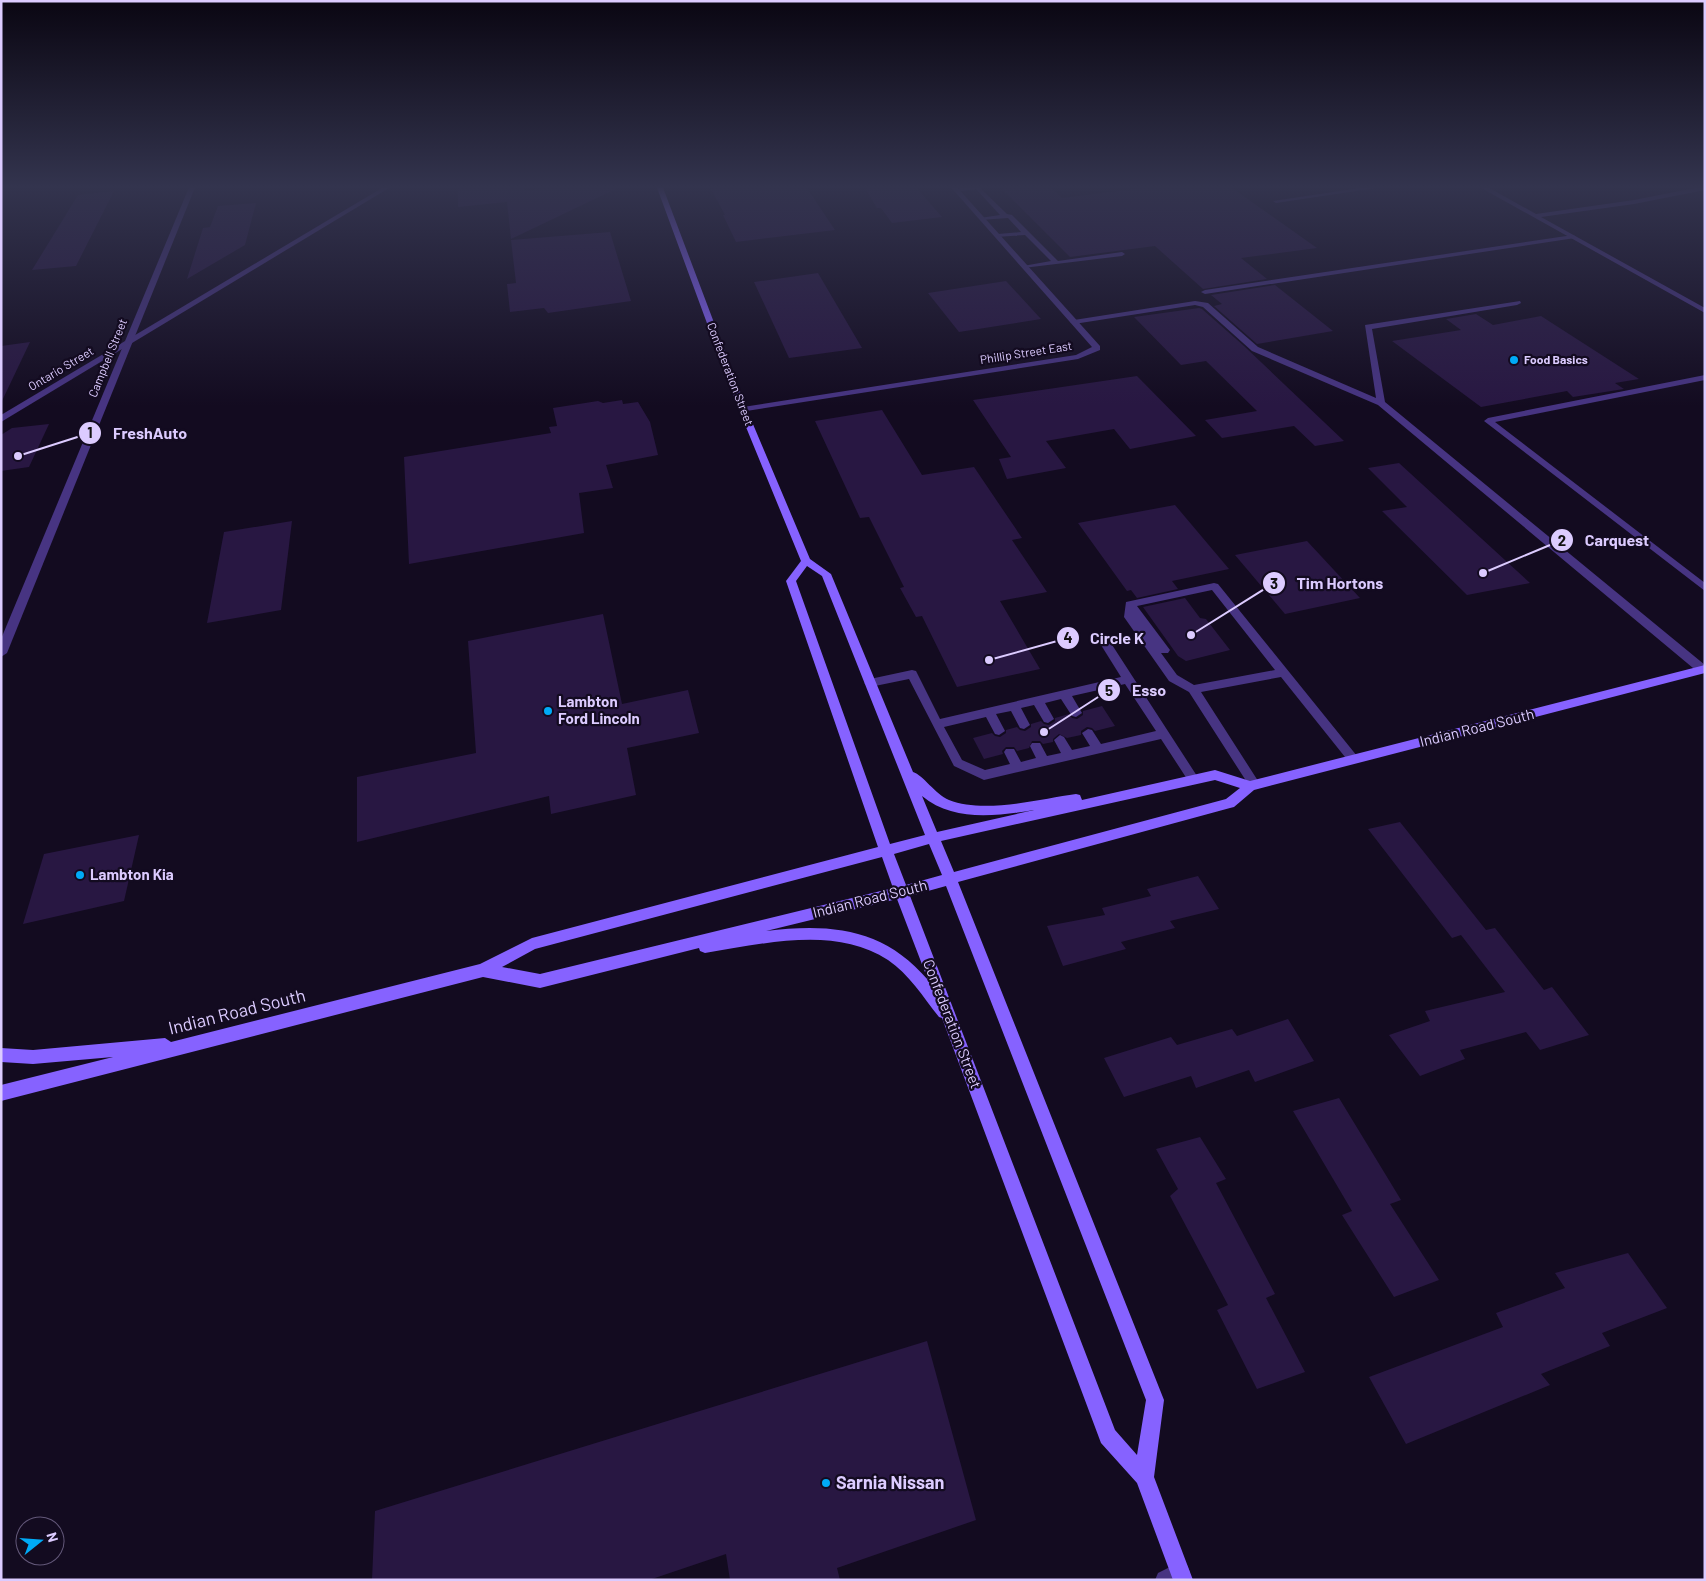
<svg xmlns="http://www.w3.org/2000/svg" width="1706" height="1581" font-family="Barlow,sans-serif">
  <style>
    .building { fill: #281742 }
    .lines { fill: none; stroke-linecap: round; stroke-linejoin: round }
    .service { fill: #473482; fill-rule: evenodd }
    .minor { fill: #473482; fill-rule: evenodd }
    .tertiary { fill: #473482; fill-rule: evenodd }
    .secondary { fill: #8662ff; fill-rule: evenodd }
    .poi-dot { fill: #00aaf6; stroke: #130b20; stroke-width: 2 }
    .labels { text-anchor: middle; stroke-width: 4.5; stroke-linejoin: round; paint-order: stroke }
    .far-street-label { font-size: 12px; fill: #dccbff; stroke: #130b20 }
    .far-poi-label { font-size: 12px; font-weight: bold; fill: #dccbff; stroke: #130b20; text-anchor: start }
    .poi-label { font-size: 15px; font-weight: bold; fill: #dccbff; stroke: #130b20; text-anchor: start }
    .street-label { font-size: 15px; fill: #dccbff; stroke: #130b20 }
    .near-street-label { font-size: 18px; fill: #dccbff; stroke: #130b20 }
    .near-poi-label { font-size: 18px; font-weight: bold; fill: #dccbff; stroke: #130b20; text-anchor: start }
    .leader { fill: none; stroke: #dccbff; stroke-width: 2 }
    .callout-dot { fill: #dccbff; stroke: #130b20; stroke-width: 2 }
    .mark-label { font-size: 15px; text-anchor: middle; font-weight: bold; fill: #111 }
    .callout-label { font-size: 16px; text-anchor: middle; font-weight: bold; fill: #dccbff; stroke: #130b20; stroke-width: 4.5; stroke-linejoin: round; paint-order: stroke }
  </style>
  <rect width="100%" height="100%" fill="#130b20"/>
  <!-- building -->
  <g class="building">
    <path d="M458 185H524V191L572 185H624L511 239 507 202 458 207Z"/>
    <path d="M709 185H805L835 230 736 242 723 215H725Z"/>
    <path d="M863 185H914L942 217 892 223 881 208H877Z"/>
    <path d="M998 185H1049L1062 198 1167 185H1228L1317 248 1241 258 1267 279 1203 289 1155 246 1070 257Z"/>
    <path d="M114 191 76 266 32 270 78 195Z"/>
    <path d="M256 203 245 245 187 279 203 228 210 227 218 206Z"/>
    <path d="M610 232 631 301 548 313 544 308 510 312 507 284 516 283 511 240Z"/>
    <path d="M818 273 862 348 789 358 754 282Z"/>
    <path d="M1006 281 1041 319 959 332 928 293Z"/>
    <path d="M1275 285 1333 331 1257 344 1214 306 1222 304 1211 295Z"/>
    <path d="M1199 308 1202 309 1244 346 1344 441 1315 446 1294 426 1222 438 1205 420 1257 411 1206 361 1181 365 1134 317Z"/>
    <path d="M1476 314 1493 325 1541 316 1639 379 1615 383 1624 389 1573 397 1567 391 1481 407 1392 341 1461 330 1446 319Z"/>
    <path d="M30 342 1 403V346Z"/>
    <path d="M1137 376 1196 436 1130 449 1114 429 1046 441 1066 468 1007 479 999 459 1011 457 973 400Z"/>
    <path d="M622 400 623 404 638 402 650 422 658 455 606 465 613 488 579 493 584 533 409 564 404 457 551 433 549 427 557 426 553 408 598 401 603 403Z"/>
    <path d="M882 410 922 475 974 467 1022 538 1012 540 1047 592 1000 601 1040 669 957 687 922 616 916 617 900 588 904 587 869 517 860 518 815 421Z"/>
    <path d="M49 424 29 467 1 471V435L12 428Z"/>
    <path d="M1399 463 1530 583 1467 595 1382 511 1407 507 1368 468Z"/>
    <path d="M1175 505 1229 569 1172 581 1178 589 1137 598 1131 590 1127 591 1078 523Z"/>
    <path d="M292 521 281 610 207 623 224 532Z"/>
    <path d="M1307 541 1360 598 1285 614 1235 555Z"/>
    <path d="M1185 598 1200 618 1206 619 1230 650 1186 661 1178 656 1143 607Z"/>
    <path d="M603 614 622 704 688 690 699 733 627 748 636 795 551 814 549 796 357 842V777L476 753 468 641Z"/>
    <path d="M1102 706 1115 726 1095 731 1092 728 1087 727 1081 731V735L1067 738 1059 734 1053 739V742L1043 744 1040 741H1032L1029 748 1017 751 1014 747H1006L1002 751 1003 754 984 759 973 738 992 733 995 736 1000 737 1006 733V730L1017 727 1020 730 1025 731 1031 727V724L1041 721 1044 724 1049 725 1055 721V718L1069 714 1072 718 1077 719 1083 715V711Z"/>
    <path d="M1400 822 1486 930 1495 928 1544 990 1552 987 1589 1035 1540 1050 1526 1032 1460 1050 1465 1059 1420 1076 1389 1035 1430 1021 1425 1011 1505 992 1461 935 1452 938 1368 829Z"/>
    <path d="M139 835 124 901 23 924 44 854Z"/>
    <path d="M1198 876 1219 909 1170 921 1175 928 1121 942 1126 949 1063 966 1047 926 1105 915 1102 908 1151 896 1147 889Z"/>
    <path d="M1288 1019 1314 1061 1255 1082 1249 1070 1196 1088 1191 1076 1124 1097 1104 1058 1171 1037 1177 1045 1232 1029 1237 1036Z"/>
    <path d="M1339 1098 1401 1200 1390 1204 1439 1280 1394 1297 1342 1215 1352 1211 1293 1111Z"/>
    <path d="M1200 1137 1226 1179 1216 1183 1275 1294 1266 1298 1305 1372 1257 1389 1217 1310 1228 1305 1170 1196 1178 1189 1156 1149Z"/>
    <path d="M1628 1253 1667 1308 1602 1333 1610 1346 1541 1374 1550 1385 1406 1444 1369 1377 1503 1327 1496 1313 1565 1288 1555 1273Z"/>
    <path d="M927 1341 976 1520 837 1568 840 1580H730L726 1554 649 1580H372L375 1511Z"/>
  </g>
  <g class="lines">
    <!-- service -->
    <g class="service">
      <path d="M977 185 1007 214 1012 215 1058 261 1122 252 1125 254 1122 256 1023 268V266L1051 261 1025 235 996 237 995 236 998 234 1021 232 1008 218 980 220V218L1000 215 976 189 956 192 953 190Z"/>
      <path d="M1380 185H1396L1276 203 1273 201Z"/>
      <path d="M1573 235 1575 236V238L1205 294 1201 292 1205 290Z"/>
      <path d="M1195 301 1208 303 1258 347 1376 398 1365 325 1520 301 1521 303 1517 305 1372 329 1385 402 1705 665V673H1699L1378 405 1252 351 1203 307 1195 305 1074 324 1070 322 1074 320Z"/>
      <path d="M1705 375V380L1495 422 1705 583V591L1484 421 1488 418Z"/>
      <path d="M1214 583 1218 584 1357 756 1359 759 1357 762H1349L1281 677 1201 692 1260 784 1258 787H1250L1189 692 1169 681 1124 617 1126 602ZM1212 590 1275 670 1194 685 1177 675 1161 653H1168L1170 650 1137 606Z"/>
      <path d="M1101 633 1105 634 1197 776 1199 779 1197 782H1189L1161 739 984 780 954 766 909 679 870 687 864 683 870 679 912 670 916 671 940 719 1121 677 1096 637ZM1125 684 1156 731 1101 744 1092 730 1088 729 1082 733 1090 746 1072 750 1064 737 1060 735 1054 740 1061 753 1047 756 1040 743H1032L1030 746 1036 758 1021 762 1014 749H1006L1004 752 1010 764 985 770 962 760 944 727 986 717 995 734 999 735 1005 731 996 714 1011 711 1020 728 1024 729 1030 725 1021 708 1034 705 1044 722 1048 723 1054 719 1045 703 1061 699 1072 716 1076 717 1082 713 1072 696Z"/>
      <path d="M1180 1562 1187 1565 1190 1572 1187 1579 1155 1580 1158 1573Z"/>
    </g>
    <!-- minor -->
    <g class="minor">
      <path d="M387 185H394L1 422V415Z"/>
      <path d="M949 185H955L1100 346V350L1078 359 740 412V408L743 407 1076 355 1092 347Z"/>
      <path d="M1476 185H1484L1536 214 1634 200 1705 186V190L1634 204 1541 217 1705 308V313Z"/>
    </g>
    <!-- tertiary -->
    <path class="tertiary" d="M190 185H196L7 653 1 657V639Z"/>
    <!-- secondary -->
    <path class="secondary" d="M656 185H662L747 410 810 559 831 574 913 772C923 775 935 794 949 800 984 814 1040 799 1076 794L1080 795 1082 800 1215 770 1250 781 1705 665V673L1254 790 1234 807 1230 808 958 882 1164 1400 1154 1477 1193 1580H1173L1137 1483 1101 1443 942 1018 939 1017C923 997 909 974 888 960 835 925 763 944 705 953L700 951 699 948 540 988 483 977 1 1101V1085L113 1057 33 1064 1 1062V1048L33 1050 165 1038 171 1042 480 964 532 938 878 847 786 581 801 561 739 410ZM807 566 822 576 925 835 890 844 796 581ZM1215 780 1240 788 1226 799 954 872 941 841ZM922 796C953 822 996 816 1034 810L937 832ZM929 844 942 875 906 885 894 854ZM882 857 893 888 540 974 502 967 535 949ZM946 886 1146 1400 1137 1455 1115 1430 910 896ZM897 899 928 980C884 928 830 923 766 931Z"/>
  </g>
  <!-- sky -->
  <linearGradient id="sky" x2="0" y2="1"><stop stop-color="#0a0612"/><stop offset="0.46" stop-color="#33344e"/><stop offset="1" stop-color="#33344e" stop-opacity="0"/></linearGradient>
  <rect width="1706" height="406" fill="url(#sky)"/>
  <!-- markers -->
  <g class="poi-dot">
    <circle cx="1514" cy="360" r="5"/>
    <circle cx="548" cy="711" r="5"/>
    <circle cx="80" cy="875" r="5"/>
    <circle cx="826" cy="1483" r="5"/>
  </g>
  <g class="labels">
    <!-- far-street labels -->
    <g class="far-street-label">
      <text transform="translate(1026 353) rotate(-9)" y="4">Phillip Street East</text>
      <text transform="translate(108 358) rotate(-68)" y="4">Campbell Street</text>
      <text transform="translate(61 369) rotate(-31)" y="4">Ontario Street</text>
      <text transform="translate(730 374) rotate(69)" y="4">Confederation Street</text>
    </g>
    <!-- far-poi labels -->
    <g class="far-poi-label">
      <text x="1524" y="364">Food Basics</text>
    </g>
    <!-- poi labels -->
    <g class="poi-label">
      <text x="558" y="707">Lambton<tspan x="558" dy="17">Ford Lincoln</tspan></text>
      <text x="90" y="880">Lambton Kia</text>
    </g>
    <!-- street labels -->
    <g class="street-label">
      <text transform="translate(1477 728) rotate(-14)" y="5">Indian Road South</text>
      <text transform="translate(870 899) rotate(-14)" y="5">Indian Road South</text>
      <text transform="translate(952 1024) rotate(69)" y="5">Confederation Street</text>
    </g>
    <!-- near-street labels -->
    <g class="near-street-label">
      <text transform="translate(237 1012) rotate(-14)" y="6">Indian Road South</text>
    </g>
    <!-- near-poi labels -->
    <g class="near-poi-label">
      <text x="836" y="1489">Sarnia Nissan</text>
    </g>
  </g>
  <!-- callouts -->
  <path class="leader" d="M18 456L90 433M1483 573L1562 540M1191 635L1274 583M989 660L1068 638M1044 732L1109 690"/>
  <g class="callout-dot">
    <circle cx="18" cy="456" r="5"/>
    <circle cx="1483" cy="573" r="5"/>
    <circle cx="1191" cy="635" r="5"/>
    <circle cx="989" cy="660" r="5"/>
    <circle cx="1044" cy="732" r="5"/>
    <circle cx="90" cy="433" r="12"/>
    <circle cx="1562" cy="540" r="12"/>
    <circle cx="1274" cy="583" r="12"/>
    <circle cx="1068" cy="638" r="12"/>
    <circle cx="1109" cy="690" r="12"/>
  </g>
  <g class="mark-label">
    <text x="90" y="438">1</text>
    <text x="1562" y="546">2</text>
    <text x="1274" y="589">3</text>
    <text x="1068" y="643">4</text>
    <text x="1109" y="696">5</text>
  </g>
  <g class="callout-label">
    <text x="150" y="439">FreshAuto</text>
    <text x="1617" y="546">Carquest</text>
    <text x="1340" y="589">Tim Hortons</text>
    <text x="1117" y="644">Circle K</text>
    <text x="1149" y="696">Esso</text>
  </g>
  <!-- border -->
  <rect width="1706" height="1581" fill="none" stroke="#dccbff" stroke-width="5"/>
  <!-- north arrow -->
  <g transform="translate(40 1541) rotate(73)"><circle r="24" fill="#130b20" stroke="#635879"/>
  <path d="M0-4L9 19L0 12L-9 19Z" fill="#00aaf6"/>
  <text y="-8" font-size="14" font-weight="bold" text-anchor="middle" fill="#dccbff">N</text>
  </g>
</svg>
